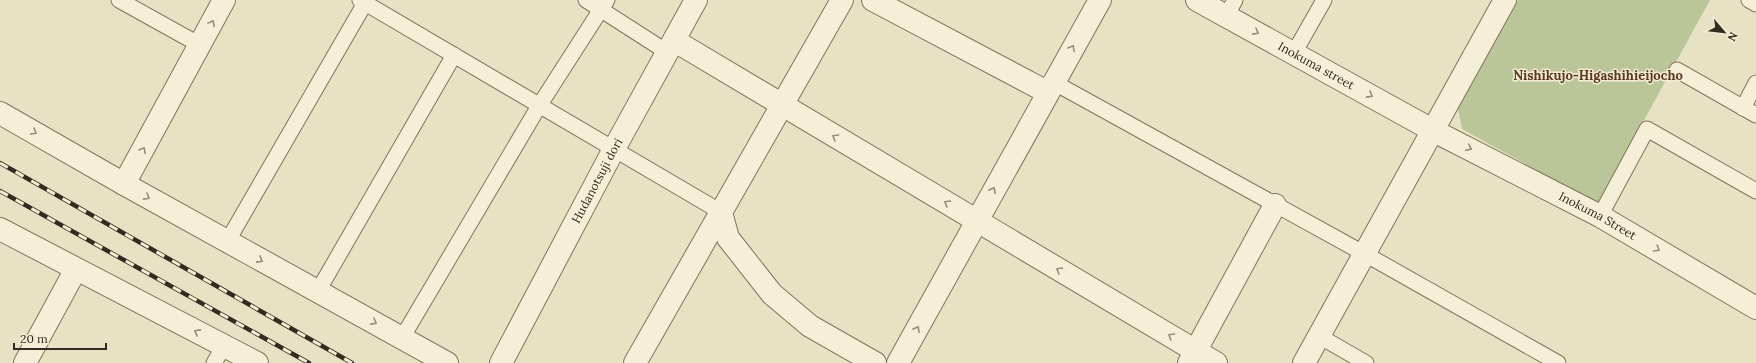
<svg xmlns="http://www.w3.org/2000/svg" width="1756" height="363" font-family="Lora,serif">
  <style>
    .green { fill: #bac599 }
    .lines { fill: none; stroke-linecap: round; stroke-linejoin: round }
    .service-casing { stroke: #81745c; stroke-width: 17 }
    .minor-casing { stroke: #81745c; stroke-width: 24 }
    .tertiary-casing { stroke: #81745c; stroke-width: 24 }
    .service { stroke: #f4efd6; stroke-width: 15 }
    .minor { stroke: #f4efd6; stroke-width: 22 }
    .tertiary { stroke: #f4efd6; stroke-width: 22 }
    .rail-casing { stroke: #322b1f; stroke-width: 4.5 }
    .rail { stroke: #f1ecd2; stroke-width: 3; stroke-dasharray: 9; stroke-linecap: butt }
    .oneway { stroke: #938d7a }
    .labels { text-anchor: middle; stroke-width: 3; stroke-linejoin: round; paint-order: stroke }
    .street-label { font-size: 12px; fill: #322b1f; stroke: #f1ecd2 }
    .neighbourhood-label { font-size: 13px; font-weight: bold; fill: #5a3623; stroke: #f1ecd2 }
  </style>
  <rect width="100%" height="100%" fill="#e8e2c4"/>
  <!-- green -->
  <path class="green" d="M1518 0H1710L1598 204 1462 129 1458 108Z"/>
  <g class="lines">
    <defs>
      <g id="service">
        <path d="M119 0 200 45"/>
        <path d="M360 0 721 212"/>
        <path d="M586 0 667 52"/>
        <path d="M1749 0 1756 4"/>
        <path d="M1226 16 1235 0"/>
        <path d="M1294 53 1324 0"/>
        <path d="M1677 70 1756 115"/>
        <path d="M1053 82 1365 254 1558 363"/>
        <path d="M1743 108 1756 83"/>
        <path d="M1600 216 1647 129 1756 191"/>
        <path d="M227 242 365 3"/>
        <path d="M318 291 454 55"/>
        <path d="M1319 336 1366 363"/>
        <path d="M402 338 539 106 607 0"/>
        <path d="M214 363 224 346"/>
      </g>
      <g id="minor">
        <path d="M873 0 1047 92"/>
        <path id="s1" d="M1197 0 1434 131 1600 216 1756 308"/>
        <path d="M675 41 1216 363"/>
        <path d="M0 113 124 184 447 363"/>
        <path d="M124 184 224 0"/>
        <path d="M721 212 728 238 772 294 810 326 875 363"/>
        <path d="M0 229 257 363"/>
        <path d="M25 363 76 269"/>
        <path d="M635 363 842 0"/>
        <path d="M898 363 1100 0"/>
        <path d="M1189 363 1275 205"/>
        <path d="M1304 363 1505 0"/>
      </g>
      <g id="tertiary">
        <path id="s2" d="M501 363 614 149 696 0"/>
      </g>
    </defs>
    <!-- service casing -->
    <use href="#service" class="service-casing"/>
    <!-- minor casing -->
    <use href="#minor" class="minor-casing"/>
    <!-- tertiary casing -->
    <use href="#tertiary" class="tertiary-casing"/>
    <!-- service -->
    <use href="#service" class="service"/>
    <!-- minor -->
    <use href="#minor" class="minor"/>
    <!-- tertiary -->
    <use href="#tertiary" class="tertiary"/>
    <defs>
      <g id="rail">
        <path d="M0 163 352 363"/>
        <path d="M0 191 309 363"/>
      </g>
    </defs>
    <!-- rail casing -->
    <use href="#rail" class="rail-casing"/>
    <!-- rail -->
    <use href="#rail" class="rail"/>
  </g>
  <!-- one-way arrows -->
  <defs><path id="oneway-chevron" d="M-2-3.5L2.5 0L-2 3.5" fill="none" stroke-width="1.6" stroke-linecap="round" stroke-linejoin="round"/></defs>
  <g class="oneway">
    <use href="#oneway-chevron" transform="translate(212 23) rotate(-62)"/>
    <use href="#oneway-chevron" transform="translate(1256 32) rotate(29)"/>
    <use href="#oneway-chevron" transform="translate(1072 48) rotate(-60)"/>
    <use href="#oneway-chevron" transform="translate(1370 95) rotate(29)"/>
    <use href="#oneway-chevron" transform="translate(34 132) rotate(30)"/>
    <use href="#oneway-chevron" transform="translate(835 137) rotate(-149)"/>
    <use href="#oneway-chevron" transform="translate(1469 148) rotate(27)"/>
    <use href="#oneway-chevron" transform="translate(143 150) rotate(-61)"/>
    <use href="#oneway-chevron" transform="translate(993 190) rotate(-61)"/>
    <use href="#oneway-chevron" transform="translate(147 197) rotate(29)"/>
    <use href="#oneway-chevron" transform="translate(947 203) rotate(-149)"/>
    <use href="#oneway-chevron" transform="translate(1657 249) rotate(31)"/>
    <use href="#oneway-chevron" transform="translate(260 260) rotate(29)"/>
    <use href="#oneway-chevron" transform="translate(1059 270) rotate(-149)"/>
    <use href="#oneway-chevron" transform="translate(374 322) rotate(29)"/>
    <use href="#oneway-chevron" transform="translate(917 329) rotate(-61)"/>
    <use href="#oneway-chevron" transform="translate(197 332) rotate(-152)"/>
    <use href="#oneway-chevron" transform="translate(1171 336) rotate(-149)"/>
  </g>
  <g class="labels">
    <!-- street labels -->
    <g class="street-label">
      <text dy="4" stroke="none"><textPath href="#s1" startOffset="136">Inokuma street</textPath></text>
      <text dy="4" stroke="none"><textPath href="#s2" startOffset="206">Hudanotsuji dori</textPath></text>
      <text dy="4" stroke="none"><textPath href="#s1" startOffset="455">Inokuma Street</textPath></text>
    </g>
    <!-- neighbourhood labels -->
    <g class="neighbourhood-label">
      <text x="1598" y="80">Nishikujo-Higashihieijocho</text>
    </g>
  </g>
  <!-- north arrow -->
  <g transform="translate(1724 32) rotate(118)" stroke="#f1ecd2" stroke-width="3" paint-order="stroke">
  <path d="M0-3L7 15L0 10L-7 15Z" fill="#322b1f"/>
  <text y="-6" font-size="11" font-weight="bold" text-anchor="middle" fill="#322b1f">N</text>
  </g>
  <!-- scale -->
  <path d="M14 343v6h92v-6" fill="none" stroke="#322b1f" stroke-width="2"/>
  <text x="20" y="343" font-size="12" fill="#322b1f" stroke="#f1ecd2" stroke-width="3" paint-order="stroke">20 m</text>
</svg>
